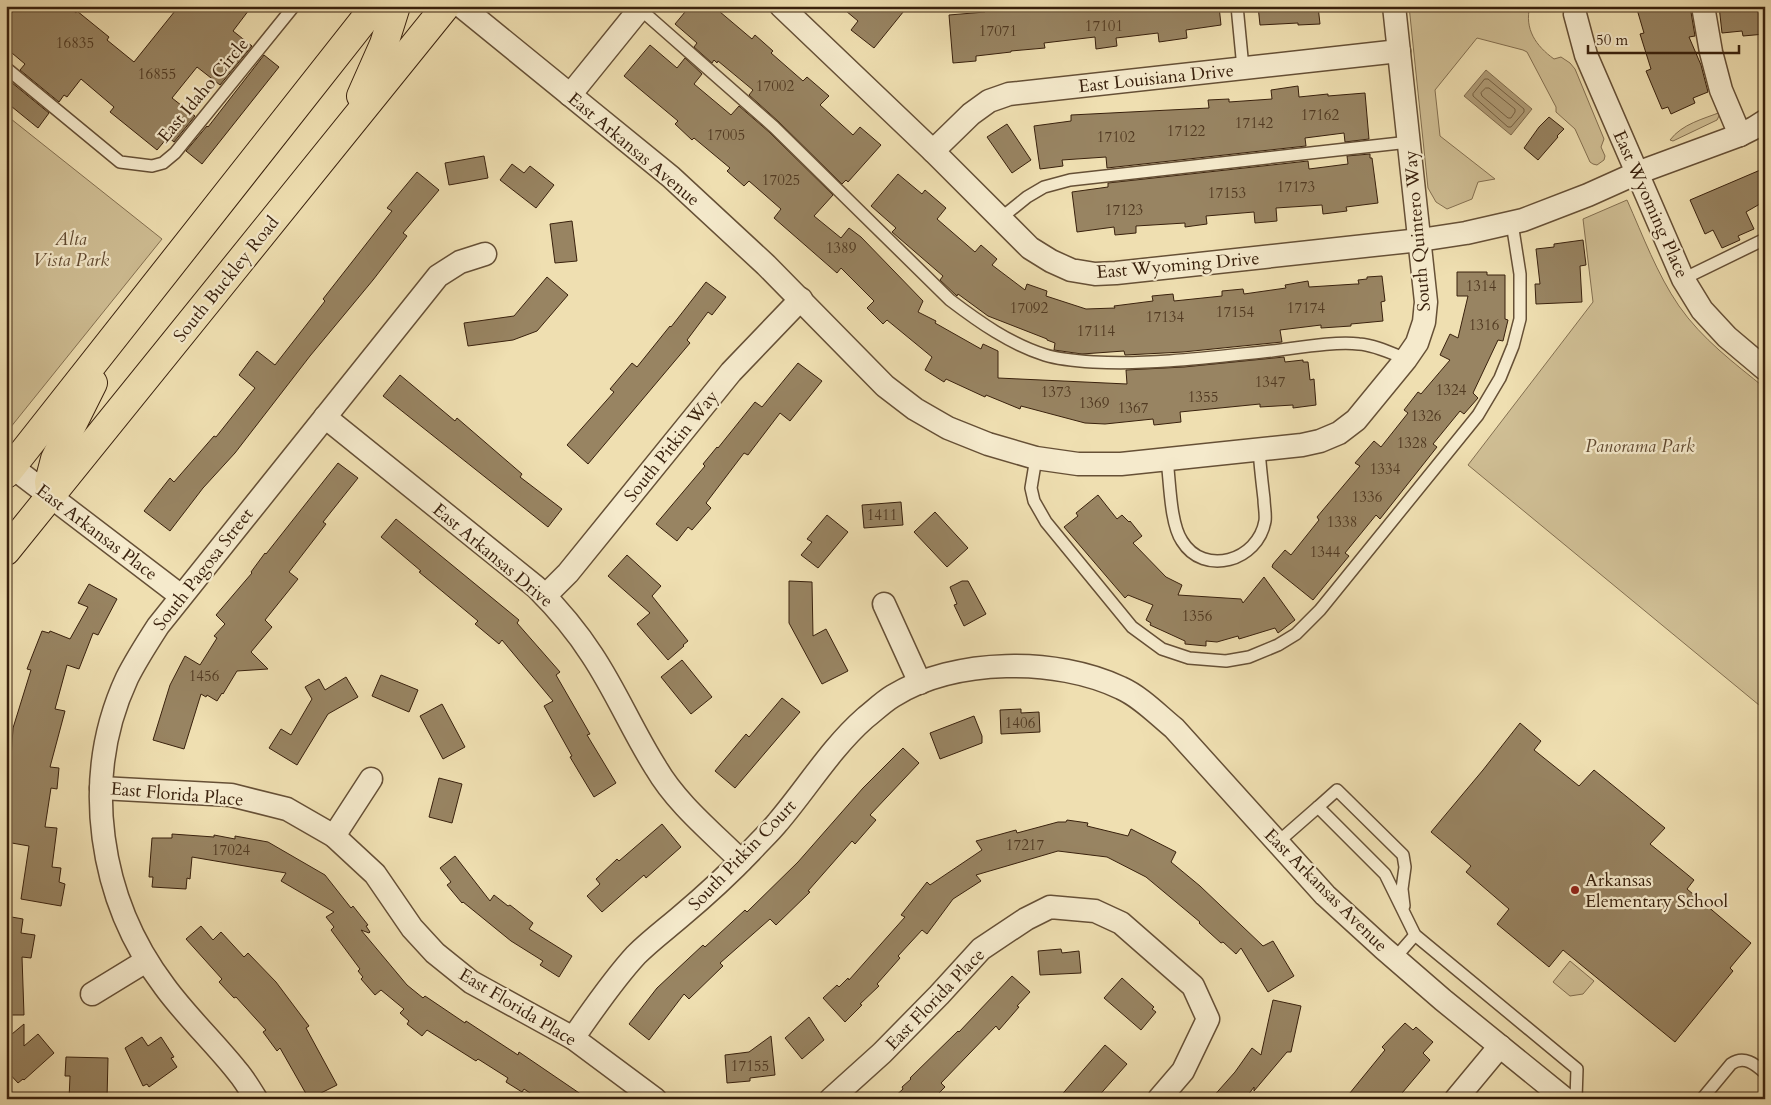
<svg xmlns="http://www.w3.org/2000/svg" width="1771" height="1105" font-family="Cardo,serif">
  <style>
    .green { fill: #d0bf95; stroke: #847051 }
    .water { fill: #b19e79; stroke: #816c4e }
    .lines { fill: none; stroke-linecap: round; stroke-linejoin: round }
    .shore { stroke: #756043; stroke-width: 1 }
    .building { fill: #988462; stroke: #39210d }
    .service-casing { stroke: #665036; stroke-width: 14 }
    .minor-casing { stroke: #665036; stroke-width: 25 }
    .primary-casing { stroke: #39210d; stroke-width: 30 }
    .service { stroke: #f5eacc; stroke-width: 11 }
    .minor { stroke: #f5eacc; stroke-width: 22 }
    .primary { stroke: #efdfb1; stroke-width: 28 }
    .poi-dot { fill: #8f2418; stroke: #f5eacc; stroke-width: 2 }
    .labels { text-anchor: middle; stroke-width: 4.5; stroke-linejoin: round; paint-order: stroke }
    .number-label { font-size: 15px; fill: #513a22 }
    .street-label { font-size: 18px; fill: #39210d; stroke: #f5eacc }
    .park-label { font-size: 18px; font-style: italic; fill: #5f482f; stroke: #f5eacc }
    .poi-label { font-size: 18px; fill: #39210d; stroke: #f5eacc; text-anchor: start }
  </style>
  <rect width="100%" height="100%" fill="#efdfb1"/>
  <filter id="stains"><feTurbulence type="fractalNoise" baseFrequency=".004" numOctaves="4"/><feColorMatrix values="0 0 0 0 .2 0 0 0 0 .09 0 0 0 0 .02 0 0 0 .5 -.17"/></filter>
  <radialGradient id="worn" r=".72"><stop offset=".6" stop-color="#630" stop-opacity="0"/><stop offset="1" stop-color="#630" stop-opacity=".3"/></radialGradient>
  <!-- green -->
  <g class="green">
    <path d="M1409 6H1530C1524 29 1536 46 1554 59L1561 57 1570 63 1575 69 1604 139 1601 147 1605 156 1604 160 1597 165 1593 164 1590 162 1575 129 1556 112V107L1527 52 1523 50 1477 38 1435 90 1440 136 1495 179 1478 182 1472 199 1447 209 1436 202 1428 188Z"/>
    <path d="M1721 112 1717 120 1673 141 1670 140C1682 124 1703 119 1721 112Z"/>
    <path d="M6 115 162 239 6 433Z"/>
    <path d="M1627 200C1643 236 1657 274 1679 306 1702 339 1734 363 1765 388V710L1468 465 1593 302 1583 219Z"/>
    <path d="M1570 961 1594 981 1583 994 1570 996 1553 982Z"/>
  </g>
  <!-- water -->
  <path class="water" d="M1486 70 1532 109 1511 135 1464 96Z"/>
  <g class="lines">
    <!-- shore -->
    <g class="shore">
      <path d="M1485 79H1488L1524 109V112L1511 127H1508L1473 96V94Z"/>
      <path d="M1486 88H1489L1515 109V112L1511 118H1508L1482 96 1481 93Z"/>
    </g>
  </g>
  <!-- building -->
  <g class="building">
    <path d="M6 6H68L76 13 77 11 109 37 107 40 134 62 179 6H252L233 31 252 46 220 85 197 67 172 98 195 116 174 142 168 137 157 150 110 112 114 107 81 79 67 97 64 95 59 102 20 70 25 64 6 48Z"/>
    <path d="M690 6H713L752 39 755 35 773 51 771 53 803 81 807 77 829 96 820 105 853 135 860 127 881 145 848 182 846 180 842 184 779 122 749 95 753 90 718 61 717 63 714 60 712 63 694 47 697 43 675 24Z"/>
    <path d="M840 6H908L874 48 851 30 858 21Z"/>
    <path d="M1037 6H1219L1221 25 1186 30 1187 38 1159 42 1158 33 1116 38 1117 46 1096 49 1095 37 1044 43 1045 48 1011 51V52L976 56V61L953 63 949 15 985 12V9L1007 7V8Z"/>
    <path d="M1258 6H1318L1320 24 1298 25V23L1260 25Z"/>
    <path d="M1636 6H1690L1695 36 1689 37 1701 65 1708 92 1693 98 1695 103 1671 114 1668 107 1662 109 1646 71 1651 69 1640 34 1644 33Z"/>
    <path d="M1719 6H1765V34L1743 36 1742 31 1722 33Z"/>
    <path d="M650 45 677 68 685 58 702 74 694 84 731 115 739 106 769 132 833 195 814 216 841 238 849 228 861 237 923 301 918 312 936 321 935 323 981 349 983 344 998 351V378L1127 384 1126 370 1184 367 1284 357 1285 362 1303 360V362H1308L1310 380 1314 379 1316 405 1293 408V405L1260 407V404L1180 412 1181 422 1154 425 1153 419 1105 424 1085 423 1021 406 1020 409 986 395 985 397 946 379 944 382 925 370 932 357 887 320 883 324 867 308 874 301 841 268 837 273 774 218 781 209 749 181 744 186 727 171 730 168 694 138 692 140 675 124 678 121 624 76Z"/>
    <path d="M264 55 279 67 202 164 186 151 207 126 208 127Z"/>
    <path d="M11 82 49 113 38 128 6 102V87Z"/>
    <path d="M1298 86 1299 97 1328 94V96L1365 93 1369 139 1345 142 1344 133 1305 138 1306 146 1107 168 1106 157 1062 160 1063 166 1040 169 1034 126 1071 121V115L1209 108 1208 100 1229 99V102L1272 99 1271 90Z"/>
    <path d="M1549 117 1564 129 1557 136 1558 137 1538 160 1524 148 1539 127Z"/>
    <path d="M1007 124 1031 160 1012 173 987 137Z"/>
    <path d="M1370 154V158H1372L1378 203 1346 207 1347 211 1323 214 1322 205 1276 208 1277 221 1255 223 1254 212 1206 216 1207 224 1185 227V223L1136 226V233L1115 235 1114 227 1077 232 1072 192 1108 187V183L1308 161 1309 169 1348 164 1347 156Z"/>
    <path d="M484 156 488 178 449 185 445 163Z"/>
    <path d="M512 164 524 173 530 166 554 185 536 208 500 180Z"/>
    <path d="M1765 168V201L1746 212 1754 229 1738 236 1740 240 1722 248 1713 230 1705 234 1690 200Z"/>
    <path d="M417 172 439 190 403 233 407 236 373 280 310 356 235 453 203 488 170 531 144 511 170 478 174 482 214 436 216 437 255 388 239 375 257 351 275 365 325 301 323 299 392 211 387 208Z"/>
    <path d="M898 174 922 194 925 190 946 208 937 219 975 252 981 245 997 259 992 265 1025 290 1027 284 1047 291 1046 296 1086 309 1115 308 1114 306 1153 301 1152 296 1173 294 1174 301 1222 296V291L1243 289 1244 294 1286 288 1285 285 1308 281 1309 287 1356 284H1359L1358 280 1367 279V277L1382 276 1385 301 1381 302 1383 321 1351 324V326L1321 328V325L1280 330 1282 342 1183 352 1125 355 1124 351 1082 354 1054 350 1055 343 1047 340V339L988 316 958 294 957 296 940 280 943 276 892 232 896 228 871 206Z"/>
    <path d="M572 221 577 261 555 263 550 224Z"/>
    <path d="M1583 240 1586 265 1580 266 1582 302 1536 304 1535 284H1540L1536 249 1554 247V244Z"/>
    <path d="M1457 272H1487V275H1505V319L1508 320 1503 341 1498 340 1473 393 1478 398 1464 414 1460 411 1433 444 1437 447 1380 519 1376 515 1345 553 1349 556 1313 600 1272 567 1273 564 1285 550 1291 555 1319 520 1317 517 1360 466 1355 463 1374 441 1381 447 1408 413 1404 410 1418 392 1421 394 1450 360 1440 355 1450 334 1458 338 1468 296H1457Z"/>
    <path d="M547 277 568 295 537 331 513 340 468 346 464 323 514 316Z"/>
    <path d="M706 282 726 297 712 315 708 312 687 340 690 343 588 464 567 445 614 392 610 389 632 363 637 367 670 326 671 327Z"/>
    <path d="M798 363 822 381 790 421 780 413 748 455 744 453 706 503 711 508 692 530 688 527 677 541 656 524 705 466 703 464 717 447 718 448 755 402 762 407Z"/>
    <path d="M400 375 455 421 457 418 522 474 520 477 562 509 548 527 383 396Z"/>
    <path d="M338 463 358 478 323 522 326 524 289 572 298 579 265 620 272 627 251 652 268 669 237 671 223 694 222 693 217 701 207 695 206 697 201 694 184 749 153 740 170 685 185 656 200 665 217 638 214 636 225 624 216 615 252 573 251 572 265 553 266 554Z"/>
    <path d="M1098 495 1117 519 1122 515 1129 522 1130 521 1142 536 1133 543 1166 577 1182 585 1178 595 1241 599 1243 603 1264 577 1295 620 1278 633 1275 628 1239 639 1238 636 1217 642 1206 641V646L1185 644V641L1150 625 1151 623 1146 620 1153 605 1128 595 1125 598 1064 527 1078 516 1076 513Z"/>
    <path d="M901 502 903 525 864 528 862 505Z"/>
    <path d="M935 512 968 548 947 567 914 532Z"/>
    <path d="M827 515 848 532 818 568 801 555 812 542 807 539Z"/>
    <path d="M396 519 519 620 517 623 560 672 556 675 590 734 587 735 616 783 594 797 570 757 572 756 544 706 553 701 502 640 499 644 475 624 478 621 419 572 421 571 381 537Z"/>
    <path d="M627 555 661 586 652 596 688 641 683 645 684 646 668 660 637 624 650 613 608 576Z"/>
    <path d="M789 581 812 582 813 636 826 629 848 671 822 684 789 623Z"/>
    <path d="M962 581H968L986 614 964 626 954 605 957 604 950 587Z"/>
    <path d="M89 584 117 599 98 635 93 633 79 669 67 665 55 709 65 711 50 767 59 768 57 789 51 788 45 827 57 828 52 867 61 868 59 882 65 884 61 906 21 899 29 846 6 842V763L11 759 13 728 31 670 27 669 42 631 49 633 50 631 70 639 88 607 78 603Z"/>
    <path d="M682 660 712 697 691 714 661 677Z"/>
    <path d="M381 675 418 690 409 712 372 696Z"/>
    <path d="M346 677 358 697 328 714 297 765 269 748 281 729 291 735 312 699 305 687 319 679 325 690Z"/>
    <path d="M782 698 800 712 735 788 715 771 746 734 749 737Z"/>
    <path d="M442 704 465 747 443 759 420 716Z"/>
    <path d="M1021 709V713L1039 712 1040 732 1001 734 1000 710Z"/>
    <path d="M974 716 982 736V743L940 759 930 733Z"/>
    <path d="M1520 723 1541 741 1534 750 1579 786 1594 770 1665 828 1650 844 1694 880 1687 889 1751 943 1730 968 1733 971 1675 1042 1563 950 1549 967 1497 924 1509 909 1466 872 1471 866 1431 832 1483 770Z"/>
    <path d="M903 748 919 763 870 815 876 820 855 844 852 841 808 891 810 892 776 925 770 919 720 963 723 966 689 999 684 994 649 1040 629 1024 657 988 703 945 705 947 745 910 747 912 798 862 863 788Z"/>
    <path d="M439 778 462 784 452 823 429 817Z"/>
    <path d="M1067 820 1088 823 1087 826 1128 836 1131 829 1176 852 1171 862 1200 886 1263 946 1273 941 1294 976 1268 992 1241 948 1236 954 1223 942 1221 943 1199 923 1200 922 1146 877 1107 857 1058 851 976 875 981 881 953 899 927 934 922 930 898 956 900 958 877 984 879 986 860 1004 862 1005 845 1022 823 998 837 985 839 987 848 978 849 980 905 917 901 915 927 882 930 885 982 850 976 841 1016 830 1017 833 1058 822H1066Z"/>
    <path d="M662 824 681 847 646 878 644 875 602 912 587 896 600 884 596 879 617 859 619 861Z"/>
    <path d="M172 834 214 837V835L235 839V836L268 842 325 875 351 908 353 906 368 925 366 926 370 932 369 933 361 930 407 985 423 998 425 996 465 1023 466 1021 518 1055 519 1052 588 1099H539L524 1089 522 1092 506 1082 508 1078 478 1059 476 1061 427 1030 422 1036 407 1024 409 1021 400 1013 404 1009 381 990 375 995 361 979 363 977 358 971 360 969 331 930 334 927 326 917 334 912 281 881 286 873 192 857 190 879 187 878 186 889 152 887 153 877H149L152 838H172Z"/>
    <path d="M455 856 490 901 494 895 508 906 510 905 533 923 529 929 572 956 559 977 540 965 543 961 511 941 463 902 462 903 447 885 451 882 440 868Z"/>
    <path d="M6 916 23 919 21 933 35 935 31 958 22 957 24 1015H6Z"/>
    <path d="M201 926 213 940 221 932 244 957 248 953 276 982 309 1026 306 1028 337 1085 309 1099 280 1048 277 1051 263 1032 266 1030 236 997 234 998 219 982 222 979 186 939Z"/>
    <path d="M1061 949 1062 953 1079 951 1081 973 1040 975 1038 951Z"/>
    <path d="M1012 976 1030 992 1017 1006 1019 1007 999 1030 996 1026 941 1083 945 1087 933 1099H892L903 1089 902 1087 911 1079 910 1078 958 1031 959 1032Z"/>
    <path d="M1122 978 1154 1007 1152 1009 1156 1012 1141 1030 1104 998Z"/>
    <path d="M1273 1000 1301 1006 1291 1052H1287L1254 1091V1087L1245 1099H1211L1235 1072 1252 1048 1261 1055Z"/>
    <path d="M809 1017 824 1040 802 1059 785 1038Z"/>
    <path d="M1405 1023 1413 1030 1416 1027 1433 1042 1423 1053 1430 1060 1397 1099H1345L1385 1050 1382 1047Z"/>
    <path d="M24 1024V1046L38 1034 54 1053 24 1080 23 1079 18 1083 6 1070V1039Z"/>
    <path d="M771 1036 775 1075 750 1078V1081L727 1083 725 1055 749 1052Z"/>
    <path d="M142 1037 148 1046 161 1037 174 1057 171 1058 177 1067 149 1087 147 1084 143 1086 125 1048Z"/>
    <path d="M1105 1045 1127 1064 1096 1099H1058Z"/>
    <path d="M66 1057 108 1058 107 1099H69L70 1076H65Z"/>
  </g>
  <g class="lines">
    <defs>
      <g id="service">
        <path d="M1237 6 1243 68"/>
        <path d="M640 9 774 127 950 300C979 322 1010 344 1045 355 1061 360 1078 361 1094 362 1154 365 1213 357 1272 351 1297 348 1335 341 1359 344 1375 345 1391 353 1406 359"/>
        <path d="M6 68 120 162 152 166 163 163 175 153 294 6"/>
        <path d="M1001 218 1027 197 1044 187 1070 180 1409 142"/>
        <path d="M1683 279 1765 239"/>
        <path d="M1036 458 1031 488 1034 501 1046 522 1132 627 1162 649 1189 658 1226 661 1249 657 1278 645 1296 634 1320 610 1478 415 1500 378 1513 346 1520 319V274L1512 223"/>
        <path d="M1167 460C1170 482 1170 523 1182 541 1204 577 1258 561 1265 521 1266 514 1264 506 1264 499 1262 482 1260 466 1259 449"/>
        <path d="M1318 807 1337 790 1403 855 1405 867 1402 889 1404 906"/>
        <path d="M1278 842 1318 807 1385 874 1415 935 1577 1069 1576 1099"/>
        <path d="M1395 958 1415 935"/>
        <path d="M1702 1099 1731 1064C1744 1055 1755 1064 1765 1073"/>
      </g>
      <g id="minor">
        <path d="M461 6 671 177 766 265 885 386 915 409 948 428 988 444 1036 458 1078 464H1121L1302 445 1320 441 1339 433 1356 420 1406 359 1417 343 1424 322 1426 302 1394 6"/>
        <path d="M781 6 933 151 1030 248 1051 261 1071 270 1095 274 1116 273 1420 240 1466 233 1523 220 1588 195 1637 173 1740 135 1754 128 1765 121"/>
        <path d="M1703 6 1711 52 1721 90 1740 135"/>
        <path d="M1575 14 1586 55 1683 279 1702 310 1727 337 1765 369"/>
        <path d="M570 95 642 6"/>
        <path d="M933 151 971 114 989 101 1009 94 1399 51"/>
        <path d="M325 417 536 587C557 608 576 630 592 655 616 691 633 732 656 768 677 804 712 832 741 861"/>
        <path d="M12 467 181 596"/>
        <path d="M545 596 568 573 731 372 801 299"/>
        <path d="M884 604 920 683"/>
        <path d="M101 788 231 795 287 809 334 836 375 874 412 928 435 953 471 982 573 1038 655 1099"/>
        <path d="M334 836 371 779"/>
        <path d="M92 994 146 961"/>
        <path d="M573 1038C593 1010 612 981 636 955 650 941 666 929 680 917 705 896 729 874 751 851 760 841 770 832 778 822 807 788 831 748 865 718 874 711 883 702 893 696 955 658 1056 657 1121 688 1141 697 1158 715 1174 728L1325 895 1383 948 1443 1000 1565 1099"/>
        <path d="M256 1099C250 1089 244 1079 237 1071 214 1042 187 1017 165 987 99 900 80 779 127 678 136 660 147 643 158 626L438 276 460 262 485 254"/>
        <path d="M831 1099 882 1053 939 995 981 949 1026 919 1050 907 1095 911 1121 923 1193 986 1208 1019 1183 1071 1159 1099"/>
        <path d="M1456 1099 1500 1046"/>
      </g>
      <g id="primary">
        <path d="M361 96 384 44 396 6"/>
        <path d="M6 474 375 6"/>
        <path d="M51 496 49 482 55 459 93 383"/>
        <path d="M6 551 446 6"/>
      </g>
    </defs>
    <!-- service casing -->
    <use href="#service" class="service-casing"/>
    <!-- minor casing -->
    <use href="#minor" class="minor-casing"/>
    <!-- primary casing -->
    <use href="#primary" class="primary-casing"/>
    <!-- service -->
    <use href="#service" class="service"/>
    <!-- minor -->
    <use href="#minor" class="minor"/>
    <!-- primary -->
    <use href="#primary" class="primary"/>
  </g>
  <!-- markers -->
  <circle class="poi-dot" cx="1575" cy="890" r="5"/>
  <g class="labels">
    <!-- number labels -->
    <g class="number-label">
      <text x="1104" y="31">17101</text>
      <text x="998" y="36">17071</text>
      <text x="75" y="48">16835</text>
      <text x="157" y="79">16855</text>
      <text x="775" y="91">17002</text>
      <text x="1320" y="120">17162</text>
      <text x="1254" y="128">17142</text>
      <text x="1186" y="136">17122</text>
      <text x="726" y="140">17005</text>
      <text x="1116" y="142">17102</text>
      <text x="781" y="185">17025</text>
      <text x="1296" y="192">17173</text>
      <text x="1227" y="198">17153</text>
      <text x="1124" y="215">17123</text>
      <text x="841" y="253">1389</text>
      <text x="1481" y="291">1314</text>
      <text x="1029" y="313">17092</text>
      <text x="1306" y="313">17174</text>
      <text x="1235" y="317">17154</text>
      <text x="1165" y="322">17134</text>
      <text x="1484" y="330">1316</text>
      <text x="1096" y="336">17114</text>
      <text x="1270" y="387">1347</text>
      <text x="1451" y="395">1324</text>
      <text x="1056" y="397">1373</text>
      <text x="1203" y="402">1355</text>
      <text x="1094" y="408">1369</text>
      <text x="1133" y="413">1367</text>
      <text x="1426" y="421">1326</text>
      <text x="1412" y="448">1328</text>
      <text x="1385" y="474">1334</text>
      <text x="1367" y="502">1336</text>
      <text x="882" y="520">1411</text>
      <text x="1342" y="527">1338</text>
      <text x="1325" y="557">1344</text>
      <text x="1197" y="621">1356</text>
      <text x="204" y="681">1456</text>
      <text x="1020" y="728">1406</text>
      <text x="1025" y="850">17217</text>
      <text x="231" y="855">17024</text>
      <text x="750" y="1071">17155</text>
    </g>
    <!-- street labels -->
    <g class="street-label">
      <text transform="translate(1156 78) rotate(-6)" y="6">East Louisiana Drive</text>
      <text transform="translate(203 90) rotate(-50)" y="6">East Idaho Circle</text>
      <text transform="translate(634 149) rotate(40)" y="6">East Arkansas Avenue</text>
      <text transform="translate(1651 204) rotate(66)" y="6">East Wyoming Place</text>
      <text transform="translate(1417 231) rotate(-95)" y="6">South Quintero Way</text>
      <text transform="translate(1178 265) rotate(-5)" y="6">East Wyoming Drive</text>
      <text transform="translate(226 279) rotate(-51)" y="6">South Buckley Road</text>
      <text transform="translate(671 446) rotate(-51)" y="6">South Pitkin Way</text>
      <text transform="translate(97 532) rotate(37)" y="6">East Arkansas Place</text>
      <text transform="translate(493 555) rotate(40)" y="6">East Arkansas Drive</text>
      <text transform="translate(203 569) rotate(-52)" y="6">South Pagosa Street</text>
      <text transform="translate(177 794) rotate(5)" y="6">East Florida Place</text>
      <text transform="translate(742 855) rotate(-46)" y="6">South Pitkin Court</text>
      <text transform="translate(1326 890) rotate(45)" y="6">East Arkansas Avenue</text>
      <text transform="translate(935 999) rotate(-46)" y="6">East Florida Place</text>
      <text transform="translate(518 1007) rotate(31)" y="6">East Florida Place</text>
    </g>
    <!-- park labels -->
    <g class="park-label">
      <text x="71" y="245">Alta<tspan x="71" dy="21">Vista Park</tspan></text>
      <text x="1640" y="452">Panorama Park</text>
    </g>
    <!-- poi labels -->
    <g class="poi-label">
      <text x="1585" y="886">Arkansas<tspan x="1585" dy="21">Elementary School</tspan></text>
    </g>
  </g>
  <!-- margin -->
  <rect width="1771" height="1105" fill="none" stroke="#efdfb1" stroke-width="25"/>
  <rect x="8" y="8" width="1756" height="1090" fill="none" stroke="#39210d" stroke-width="2.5"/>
  <rect x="12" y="12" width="1746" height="1080" fill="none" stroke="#39210d"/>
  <!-- scale -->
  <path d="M1588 45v8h151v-8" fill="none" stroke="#39210d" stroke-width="2.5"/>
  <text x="1596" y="45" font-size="15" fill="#39210d" stroke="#f5eacc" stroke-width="4" paint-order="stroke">50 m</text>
  <rect width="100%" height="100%" filter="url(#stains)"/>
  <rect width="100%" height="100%" fill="url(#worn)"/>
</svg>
